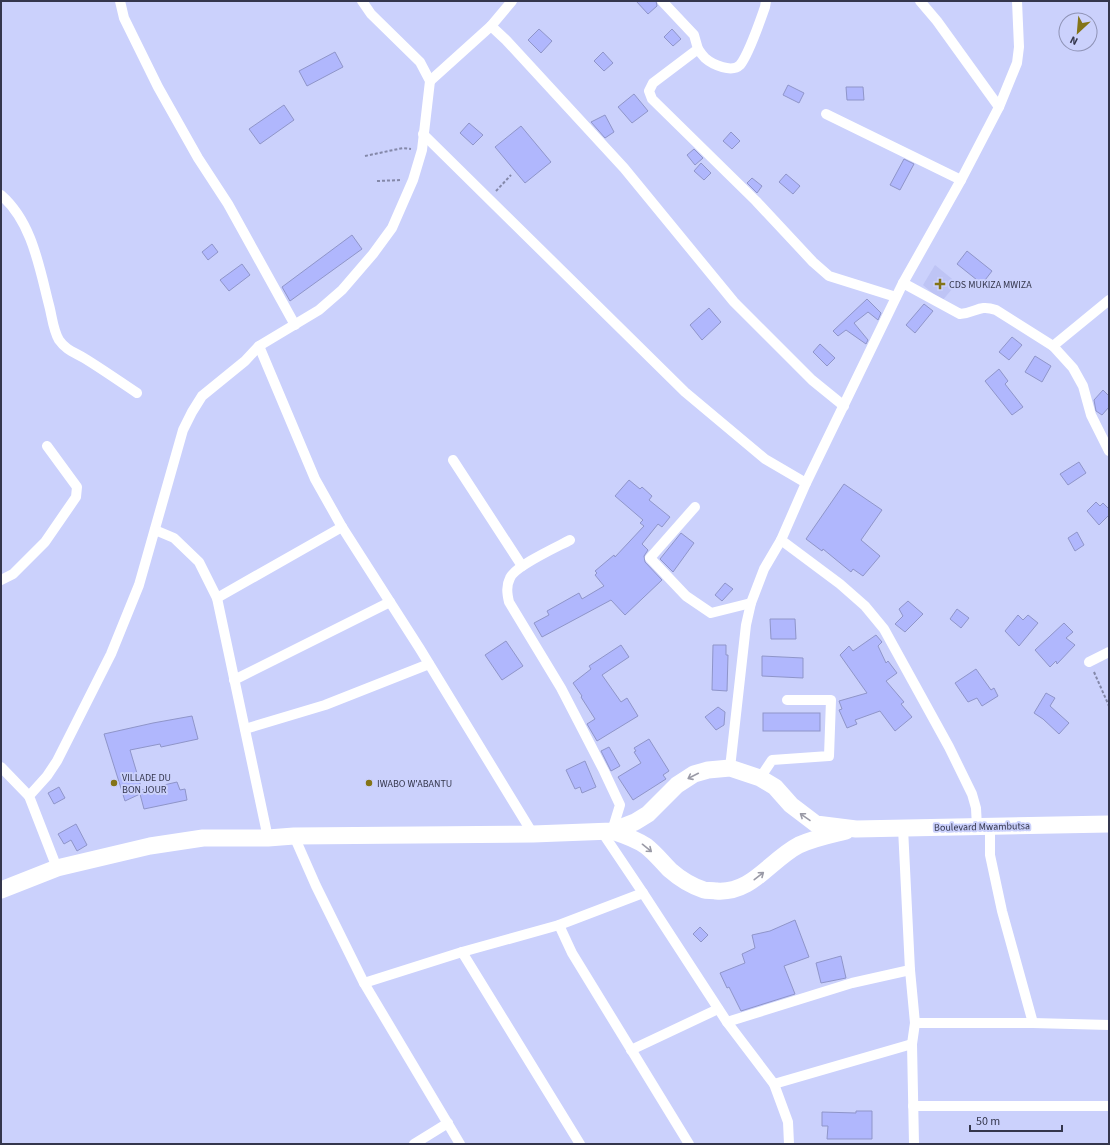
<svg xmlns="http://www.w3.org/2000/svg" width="1110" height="1145" font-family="'Source Sans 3',sans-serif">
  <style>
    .built { fill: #bec4f5 }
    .building { fill: #b0b7fd; stroke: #8f95c9 }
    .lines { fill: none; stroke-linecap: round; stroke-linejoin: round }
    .path { stroke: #8488a9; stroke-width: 2; stroke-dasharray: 3 2; stroke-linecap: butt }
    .minor { stroke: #fff; stroke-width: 10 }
    .trunk { stroke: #fff; stroke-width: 17 }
    .oneway { stroke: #9a9aa6 }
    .poi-dot { fill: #847417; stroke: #cbd1fc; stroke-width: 1.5 }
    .labels { text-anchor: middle; stroke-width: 4; stroke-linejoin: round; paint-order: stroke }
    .poi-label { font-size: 10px; fill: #34364c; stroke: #cbd1fc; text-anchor: start }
    .street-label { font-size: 10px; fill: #34364c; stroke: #cbd1fc }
  </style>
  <rect width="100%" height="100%" fill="#cbd1fc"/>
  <!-- built -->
  <path class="built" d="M935 265 957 283 942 301 923 285Z"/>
  <!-- building -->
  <g class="building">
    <path d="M636 1H656L657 6 648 14Z"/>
    <path d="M539 29 552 41 541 53 528 40Z"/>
    <path d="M672 29 681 39 673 46 664 37Z"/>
    <path d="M335 52 343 67 307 86 299 71Z"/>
    <path d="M603 52 613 63 604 71 594 61Z"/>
    <path d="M788 85 804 93 799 103 783 95Z"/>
    <path d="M846 87H863L864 100H847Z"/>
    <path d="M634 94 648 111 632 123 618 107Z"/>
    <path d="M284 105 294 120 260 144 249 129Z"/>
    <path d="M605 115 614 132 605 138 591 122Z"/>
    <path d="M469 123 483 135 473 145 460 133Z"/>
    <path d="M521 126 551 162 525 183 495 147Z"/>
    <path d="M731 132 740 141 732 149 723 141Z"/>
    <path d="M694 149 703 158 695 165 687 155Z"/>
    <path d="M904 159 914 164 900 190 890 185Z"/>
    <path d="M701 163 711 173 704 180 694 171Z"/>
    <path d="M786 174 800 186 793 194 779 182Z"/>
    <path d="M752 178 762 186 757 193 747 183Z"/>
    <path d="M352 235 362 249 290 301 282 287Z"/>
    <path d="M212 244 218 252 208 260 202 252Z"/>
    <path d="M967 251 992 271 982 284 957 264Z"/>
    <path d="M242 264 250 275 229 291 220 280Z"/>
    <path d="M867 299 881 313 878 320 868 312 854 323 868 340 866 344 846 330 838 336 833 331Z"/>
    <path d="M924 304 933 311 915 333 906 325Z"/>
    <path d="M709 308 721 322 702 340 690 325Z"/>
    <path d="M1012 337 1022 345 1009 360 999 352Z"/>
    <path d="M820 344 835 358 827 366 813 352Z"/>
    <path d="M1035 356 1051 366 1042 382 1025 372Z"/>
    <path d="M999 369 1008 381 1005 384 1023 407 1012 415 985 381Z"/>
    <path d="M1103 390 1109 396V407L1102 415 1096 411 1094 400Z"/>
    <path d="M1079 462 1086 473 1068 485 1060 474Z"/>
    <path d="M629 480 640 489 642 487 652 496 649 500 670 517 662 527 658 524 642 544 648 550 644 556 645 562 662 580 625 615 611 600 542 637 534 623 549 615 547 611 579 593 582 599 604 586 595 575 597 573 595 571 614 555 615 557 644 526 640 523 643 520 615 496Z"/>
    <path d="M844 484 882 510 861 540 880 556 863 576 853 569 851 572 823 549 822 551 806 539Z"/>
    <path d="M1096 502 1100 506 1103 503 1109 509V515L1099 525 1087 511Z"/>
    <path d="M1077 532 1084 545 1075 551 1068 538Z"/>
    <path d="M681 533 694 543 673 572 660 559Z"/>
    <path d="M725 583 733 589 722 601 715 595Z"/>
    <path d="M908 601 923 614 905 632 895 624 903 616 899 609Z"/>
    <path d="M957 609 969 618 961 628 950 619Z"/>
    <path d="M1018 615 1023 620 1028 615 1038 623 1019 646 1005 631Z"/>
    <path d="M770 619H795L796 639H771Z"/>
    <path d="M1064 623 1073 632 1066 638 1075 645 1057 664 1056 661 1050 667 1035 650Z"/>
    <path d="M876 635 882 642 878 646 886 663 888 661 897 673 886 681 904 702 901 704 912 717 895 731 880 711 855 720 857 724 847 728 839 710 842 709 839 701 867 693 840 655 849 646 853 651Z"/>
    <path d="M506 641 523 666 502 680 485 655Z"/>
    <path d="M621 645 629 657 602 675 621 702 627 698 638 716 597 741 587 724 595 719 581 697 582 696 573 683 591 669 589 666Z"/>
    <path d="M713 645H726V655H728L727 691 712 690Z"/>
    <path d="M762 656 803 658V678L762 676Z"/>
    <path d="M976 669 991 690 994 688 998 696 982 706 977 698 968 702 955 683Z"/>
    <path d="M1046 693 1055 698 1050 706 1069 723 1059 734 1043 719 1034 713Z"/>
    <path d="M718 707 725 712 724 725 716 730 705 717Z"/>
    <rect x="763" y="713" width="57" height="18"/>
    <path d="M192 716 198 739 161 747 160 744 130 750 142 790 177 782 180 790 185 789 187 800 144 809 140 794 125 801 104 734 153 723Z"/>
    <path d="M649 739 669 771 663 775 666 779 633 800 618 777 641 763 634 752 636 751 634 748Z"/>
    <path d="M609 747 620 766 611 771 601 751Z"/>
    <path d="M585 761 596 787 582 793 580 787 575 789 566 770Z"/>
    <path d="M59 787 65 798 54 804 48 793Z"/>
    <path d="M76 824 87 845 77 851 71 840 64 844 58 834Z"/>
    <path d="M795 920 809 957 784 966 795 994 741 1011 729 987 727 988 720 973 745 963 742 954 755 948 752 935 770 931Z"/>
    <path d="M700 927 708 935 701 942 693 934Z"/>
    <path d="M841 956 846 978 821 983 816 963Z"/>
    <path d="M856 1111H872V1139H827L828 1126H822V1112L856 1113Z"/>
  </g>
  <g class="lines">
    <!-- path -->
    <g class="path">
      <path d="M365 156 403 148 411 149"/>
      <path d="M377 181 402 180"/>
      <path d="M496 191 511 175"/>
      <path d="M1094 672 1109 706"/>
    </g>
    <!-- minor -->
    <g class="minor">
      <path d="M120 1 124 18 158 87 198 158 228 204 295 325"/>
      <path d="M662 1 694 35 698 49 653 83 649 91 652 99 756 201 813 262 829 276 896 297"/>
      <path d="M920 1 937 21 999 107"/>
      <path d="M491 26 512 1"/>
      <path d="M698 49C700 52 703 56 705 58 713 65 732 73 740 65 749 54 760 21 765 7L766 1"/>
      <path d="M430 81 491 26 506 40 624 168 734 302 812 380 844 406"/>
      <path d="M826 114 961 180"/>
      <path d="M423 134 685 392 765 459 806 483"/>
      <path d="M1 195C32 222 39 266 49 305 52 316 53 330 59 340 66 350 74 352 84 358 102 369 119 381 137 393"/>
      <path d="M903 283 960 314C977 313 978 304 996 310L1053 346 1073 368 1083 386 1091 415 1109 451"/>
      <path d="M259 346 315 479 342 527 420 649 533 834"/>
      <path d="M1053 346 1109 300"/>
      <path d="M453 460 522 566"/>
      <path d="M695 507 650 558 686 596 711 613 751 603"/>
      <path d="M155 530 174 538 199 562 217 598 268 838"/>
      <path d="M570 540C557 547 515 566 510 578 506 586 507 593 509 602L561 688 604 771 620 805 612 831"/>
      <path d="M781 540 840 584 865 606 884 629 949 747 972 794 976 808 977 827"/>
      <path d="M1 580 13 574 45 542 76 497 77 487 47 446"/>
      <path d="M217 598 342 527"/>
      <path d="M1089 662 1109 652"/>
      <path d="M234 680 390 602"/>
      <path d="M245 729 325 705 429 664"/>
      <path d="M1 767 29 796"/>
      <path d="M730 768 746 625 751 603 764 569 781 540 806 483 903 283 961 180 999 107 1017 63 1019 47 1017 1"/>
      <path d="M760 778 772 760 829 756 831 700H787"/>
      <path d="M990 826V855L1002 911 1033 1023"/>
      <path d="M903 828 910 970 915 1023 912 1044 914 1144"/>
      <path d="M602 832 643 893 727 1022 774 1084 788 1122 789 1144"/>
      <path d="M294 836 316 886 364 983 460 1144"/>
      <path d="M57 868 29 796 47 776 57 761 111 654 139 585 183 430 192 412 202 396 245 361 259 346 319 310 342 290 373 254 392 228 413 180 422 150 430 81 420 62 371 14 362 1"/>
      <path d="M559 925 572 953 689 1144"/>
      <path d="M462 952 580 1144"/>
      <path d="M364 983 462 952 559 925 643 893"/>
      <path d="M727 1022 852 983 910 970"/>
      <path d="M915 1023H1033L1109 1025"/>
      <path d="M631 1050 718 1009"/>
      <path d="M774 1084 912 1044"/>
      <path d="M913 1106H1109"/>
      <path d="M414 1144 448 1123"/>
    </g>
    <!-- trunk -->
    <g class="trunk">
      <path d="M612 831C624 835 636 839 646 846 655 853 662 862 670 870 679 878 692 886 704 890 707 891 712 890 716 891 752 894 770 860 799 845 814 838 830 835 846 831"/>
      <path d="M1 890 57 868 150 846 203 838H268L294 836 533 834 612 831 635 822 648 814 677 785 694 774 708 770 730 768 760 778 775 787 791 805 816 824 856 829 1109 824"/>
    </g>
  </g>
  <!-- one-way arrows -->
  <defs><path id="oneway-shaft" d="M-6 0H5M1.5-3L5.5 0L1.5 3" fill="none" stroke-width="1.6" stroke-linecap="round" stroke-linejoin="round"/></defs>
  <g class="oneway">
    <use href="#oneway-shaft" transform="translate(693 776) rotate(153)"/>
    <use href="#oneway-shaft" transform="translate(805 817) rotate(-145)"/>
    <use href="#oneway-shaft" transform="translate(647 848) rotate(39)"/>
    <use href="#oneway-shaft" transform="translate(759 876) rotate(-38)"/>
  </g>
  <!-- markers -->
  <g class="poi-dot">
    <path d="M938 278h4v4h4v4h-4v4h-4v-4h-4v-4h4z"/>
    <circle cx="114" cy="783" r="4"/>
    <circle cx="369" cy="783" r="4"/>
  </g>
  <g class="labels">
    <!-- poi labels -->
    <g class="poi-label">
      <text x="949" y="288">CDS MUKIZA MWIZA</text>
      <text x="122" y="781">VILLADE DU<tspan x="122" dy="12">BON JOUR</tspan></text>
      <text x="377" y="787">IWABO W'ABANTU</text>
    </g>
    <!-- street labels -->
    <g class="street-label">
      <text transform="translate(982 826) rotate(-1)" y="4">Boulevard Mwambutsa</text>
    </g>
  </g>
  <!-- border -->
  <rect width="1110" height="1145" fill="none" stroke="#34364c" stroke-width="4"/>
  <!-- north arrow -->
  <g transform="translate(1078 32) rotate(206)"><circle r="19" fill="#cbd1fc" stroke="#8f93b6"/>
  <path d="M0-3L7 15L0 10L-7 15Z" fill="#847417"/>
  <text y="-6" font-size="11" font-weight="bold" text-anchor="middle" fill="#34364c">N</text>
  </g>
  <!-- scale -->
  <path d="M970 1125v6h92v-6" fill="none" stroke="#34364c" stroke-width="2"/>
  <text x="976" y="1125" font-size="12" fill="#34364c" stroke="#cbd1fc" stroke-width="3" paint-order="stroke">50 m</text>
</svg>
